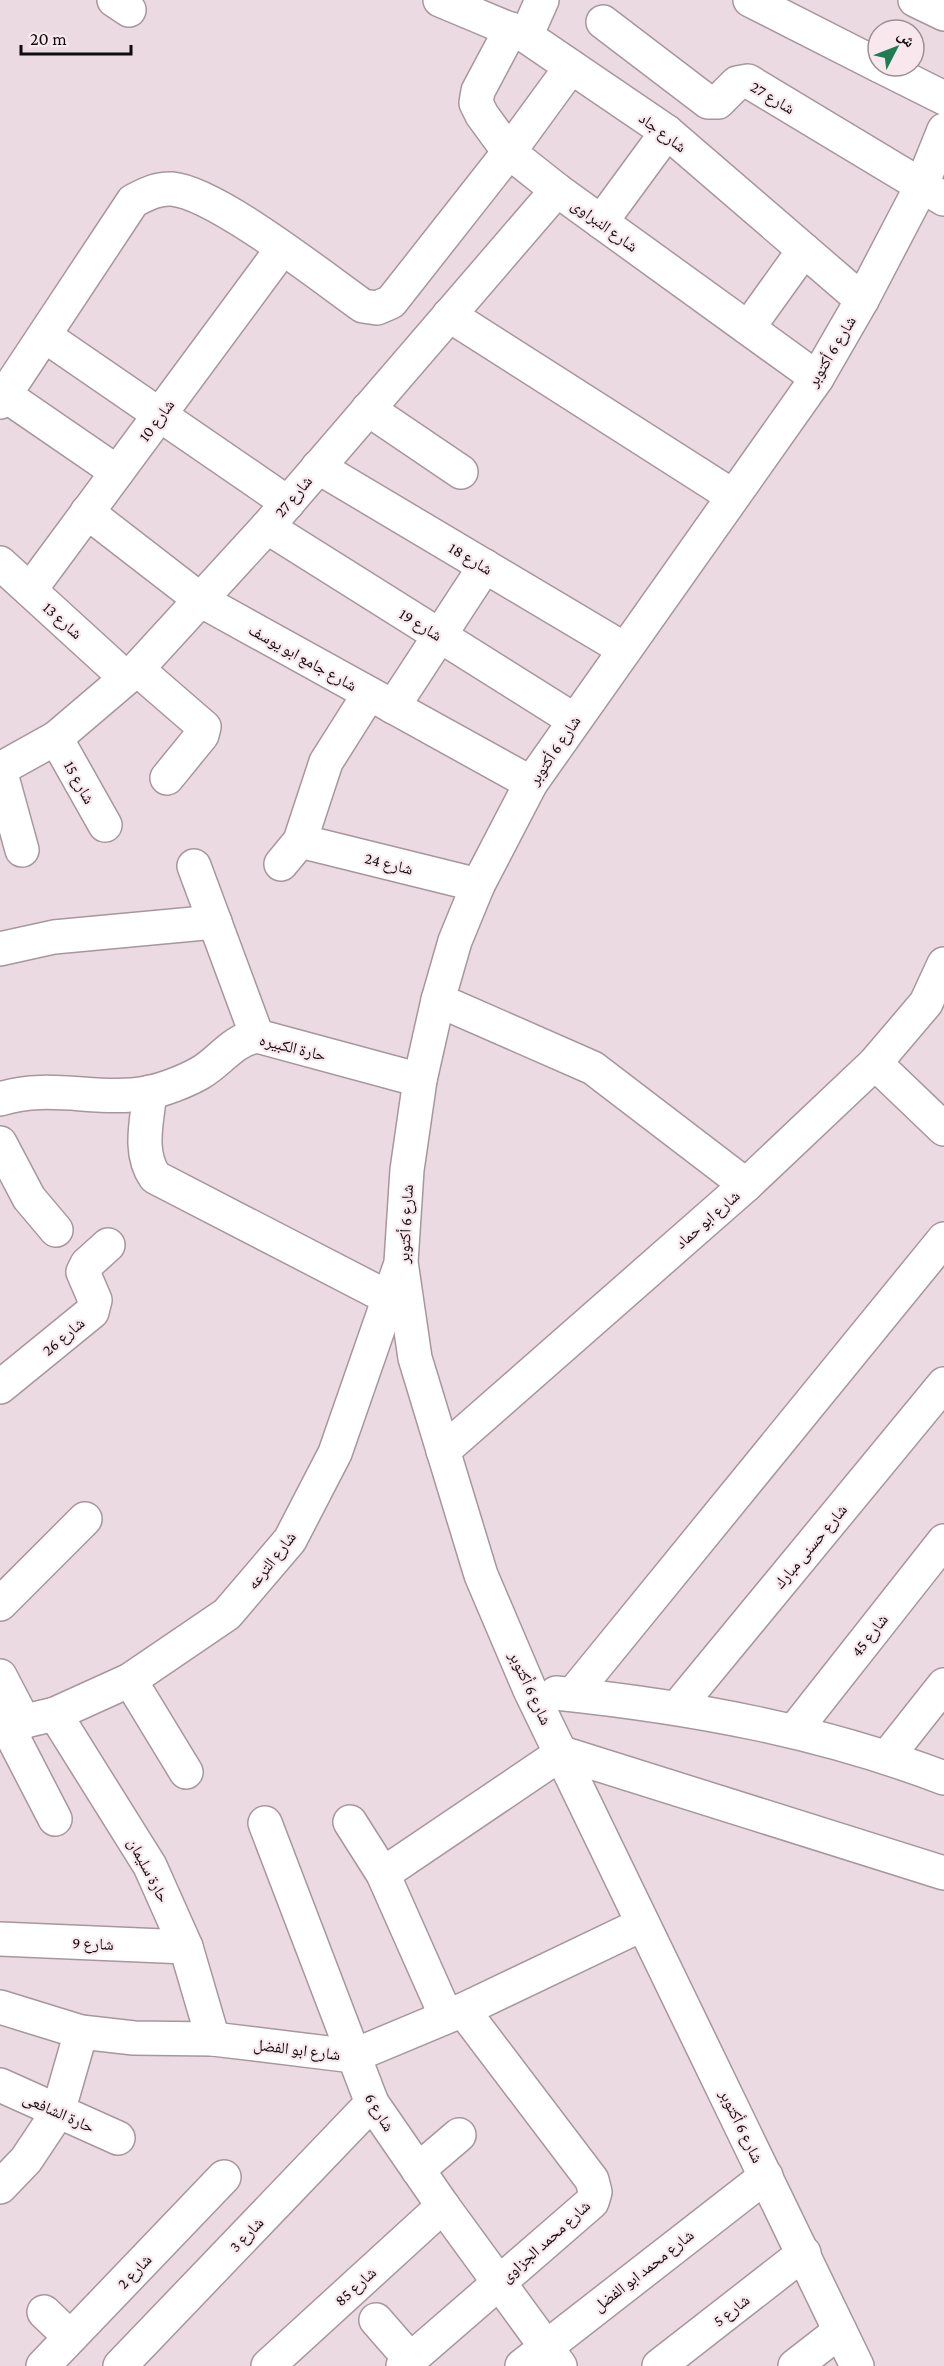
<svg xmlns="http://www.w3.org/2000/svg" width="944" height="2366" font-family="'Crimson Pro','Noto Naskh Arabic',serif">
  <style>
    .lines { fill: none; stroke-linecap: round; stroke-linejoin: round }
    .minor-casing { stroke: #a7979d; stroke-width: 36 }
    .minor { stroke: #fff; stroke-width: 33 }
    .labels { text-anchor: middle; stroke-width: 4.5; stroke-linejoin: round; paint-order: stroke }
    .street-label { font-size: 16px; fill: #110c0e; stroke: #f8e8ee }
  </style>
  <rect width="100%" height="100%" fill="#ebdae1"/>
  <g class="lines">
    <defs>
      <g id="minor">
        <path d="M114 0 129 10"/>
        <path d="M440 0 526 36 667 132 862 300"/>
        <path d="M750 0 878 65"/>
        <path d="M915 0 944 14"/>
        <path d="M603 22 708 102H718L737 83 748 81 944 199"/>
        <path d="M511 29 478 91 476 103 482 115 509 152 557 190 817 378"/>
        <path d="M526 36 542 0"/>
        <path d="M880 66 944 98"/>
        <path d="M601 222 667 132"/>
        <path d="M449 315 731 495"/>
        <path d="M748 328 804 250"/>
        <path d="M45 336 288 503"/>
        <path d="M5 395 117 472"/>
        <path d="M0 402 133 201C145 195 157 188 172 189 216 193 322 277 363 306L377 308 391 302 509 152 571 67"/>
        <path d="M368 409 461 472"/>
        <path d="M318 467 624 649"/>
        <path d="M87 512 202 601 531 783"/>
        <path d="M267 527 574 720"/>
        <path d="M0 563 126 678"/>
        <path d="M30 590 282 249"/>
        <path d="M137 669 204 727 202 735 167 778"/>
        <path d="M393 707 485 566"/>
        <path d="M56 738 105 825"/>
        <path d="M0 769 56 738 137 669 267 527 557 190"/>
        <path d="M0 770 22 850"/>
        <path d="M300 841 478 885"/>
        <path d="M281 864 300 841 326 762 369 694"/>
        <path d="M194 866 257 1036"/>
        <path d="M0 949 54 937 215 922"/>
        <path d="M438 1000 593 1068 746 1185"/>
        <path d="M875 1063 944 1129"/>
        <path d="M150 1092C147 1121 138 1152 155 1177L389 1298"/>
        <path d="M0 1099C49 1083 99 1102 147 1093 163 1090 186 1081 200 1073 221 1061 231 1041 257 1036L420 1080"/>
        <path d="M0 1143 29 1198 56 1230"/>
        <path d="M0 1387 92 1312 95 1300 83 1272 87 1264 108 1245"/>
        <path d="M443 1451 746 1185 875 1063 926 1003 944 964"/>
        <path d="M0 1604 85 1519"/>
        <path d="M0 1676 24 1722"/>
        <path d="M130 1680 186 1772"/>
        <path d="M556 1693C690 1707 818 1730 944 1778"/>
        <path d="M573 1694 944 1239"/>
        <path d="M677 1708 944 1384"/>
        <path d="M55 1714 150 1866 186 1947 213 2039"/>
        <path d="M7 1726 55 1819"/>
        <path d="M0 1727 55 1714 130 1680 227 1614 290 1540 335 1453 399 1269"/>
        <path d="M795 1730 944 1541"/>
        <path d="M887 1757 944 1685"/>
        <path d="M350 1822 383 1874 446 2016"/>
        <path d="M265 1823 372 2103 443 2206 560 2366"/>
        <path d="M383 1874 562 1753 944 1873"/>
        <path d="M0 1939 186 1947"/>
        <path d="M0 2007 81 2032 134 2038 213 2039 353 2056 463 2010 643 1924"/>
        <path d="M0 2085 118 2138"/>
        <path d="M418 2170 459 2135"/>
        <path d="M0 2187 26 2160 58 2112 81 2032"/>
        <path d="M44 2312 70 2337"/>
        <path d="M376 2320 411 2360"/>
        <path d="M43 2366 224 2177"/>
        <path d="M120 2366 372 2103"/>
        <path d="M268 2366 443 2206"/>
        <path d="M403 2366 592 2202 595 2192 592 2180 463 2010"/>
        <path d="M522 2366 766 2176"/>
        <path d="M659 2366 804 2253"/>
        <path d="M795 2366 840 2331"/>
        <path d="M857 2366 530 1690 481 1575 415 1358 401 1262 407 1170 420 1080 438 1000 455 941 478 885 531 783 817 378 862 300 921 187 944 130"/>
      </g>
    </defs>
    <!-- minor casing -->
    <use href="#minor" class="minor-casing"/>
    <!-- minor -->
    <use href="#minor" class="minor"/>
  </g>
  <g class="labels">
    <!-- street labels -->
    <g class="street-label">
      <text transform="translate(773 97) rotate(31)" y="6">شارع 27</text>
      <text transform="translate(663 132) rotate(37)" y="6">شارع جاد</text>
      <text transform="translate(605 225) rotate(36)" y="6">شارع النبراوى</text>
      <text transform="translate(831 351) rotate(-59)" y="6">شارع 6 أكتوبر</text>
      <text transform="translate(156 420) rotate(-53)" y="6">شارع 10</text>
      <text transform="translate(293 496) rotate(-50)" y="6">شارع 27</text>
      <text transform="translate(471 558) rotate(31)" y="6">شارع 18</text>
      <text transform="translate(63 620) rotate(42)" y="6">شارع 13</text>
      <text transform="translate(421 624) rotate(32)" y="6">شارع 19</text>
      <text transform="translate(303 657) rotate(29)" y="6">شارع جامع ابو يوسف</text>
      <text transform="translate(554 750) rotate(-56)" y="6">شارع 6 أكتوبر</text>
      <text transform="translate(80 782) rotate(61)" y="6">شارع 15</text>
      <text transform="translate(389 863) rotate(14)" y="6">شارع 24</text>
      <text transform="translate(293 1047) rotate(14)" y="6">حارة الكبيره</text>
      <text transform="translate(707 1219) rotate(-41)" y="6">شارع ابو حماد</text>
      <text transform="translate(405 1224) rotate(-87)" y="6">شارع 6 أكتوبر</text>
      <text transform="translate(63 1336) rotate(-40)" y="6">شارع 26</text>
      <text transform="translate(810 1546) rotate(-50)" y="6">شارع حسنى مبارك</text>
      <text transform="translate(271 1560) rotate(-52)" y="6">شارع الترعه</text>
      <text transform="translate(869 1635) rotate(-52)" y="6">شارع 45</text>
      <text transform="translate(531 1688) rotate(65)" y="6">شارع 6 أكتوبر</text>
      <text transform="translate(149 1870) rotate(62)" y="6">حارة سليمان</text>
      <text transform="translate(93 1943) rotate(3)" y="6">شارع 9</text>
      <text transform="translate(297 2049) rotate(7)" y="6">شارع ابو الفضل</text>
      <text transform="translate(59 2112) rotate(24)" y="6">حارة الشافعى</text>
      <text transform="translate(380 2112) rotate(59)" y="6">شارع 6</text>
      <text transform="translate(742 2126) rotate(64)" y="6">شارع 6 أكتوبر</text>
      <text transform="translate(246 2234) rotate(-46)" y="6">شارع 3</text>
      <text transform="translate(545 2241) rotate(-42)" y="6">شارع محمد الجزاوى</text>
      <text transform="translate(643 2270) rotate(-38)" y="6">شارع محمد ابو الفضل</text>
      <text transform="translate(134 2271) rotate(-46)" y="6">شارع 2</text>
      <text transform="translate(355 2286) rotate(-42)" y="6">شارع 85</text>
      <text transform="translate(731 2310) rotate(-38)" y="6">شارع 5</text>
    </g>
  </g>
  <!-- north arrow -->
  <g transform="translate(896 48) rotate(48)"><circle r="28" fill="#f8e8ee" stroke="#9c9094" stroke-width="1.5"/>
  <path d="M0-4.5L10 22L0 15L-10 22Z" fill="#207d53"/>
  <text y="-9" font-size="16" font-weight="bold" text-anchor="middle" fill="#110c0e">ش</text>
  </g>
  <!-- scale -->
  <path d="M21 45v9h110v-9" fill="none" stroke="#110c0e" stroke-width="3"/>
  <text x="30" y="45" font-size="18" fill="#110c0e" stroke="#f8e8ee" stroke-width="4.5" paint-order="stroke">20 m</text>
</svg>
